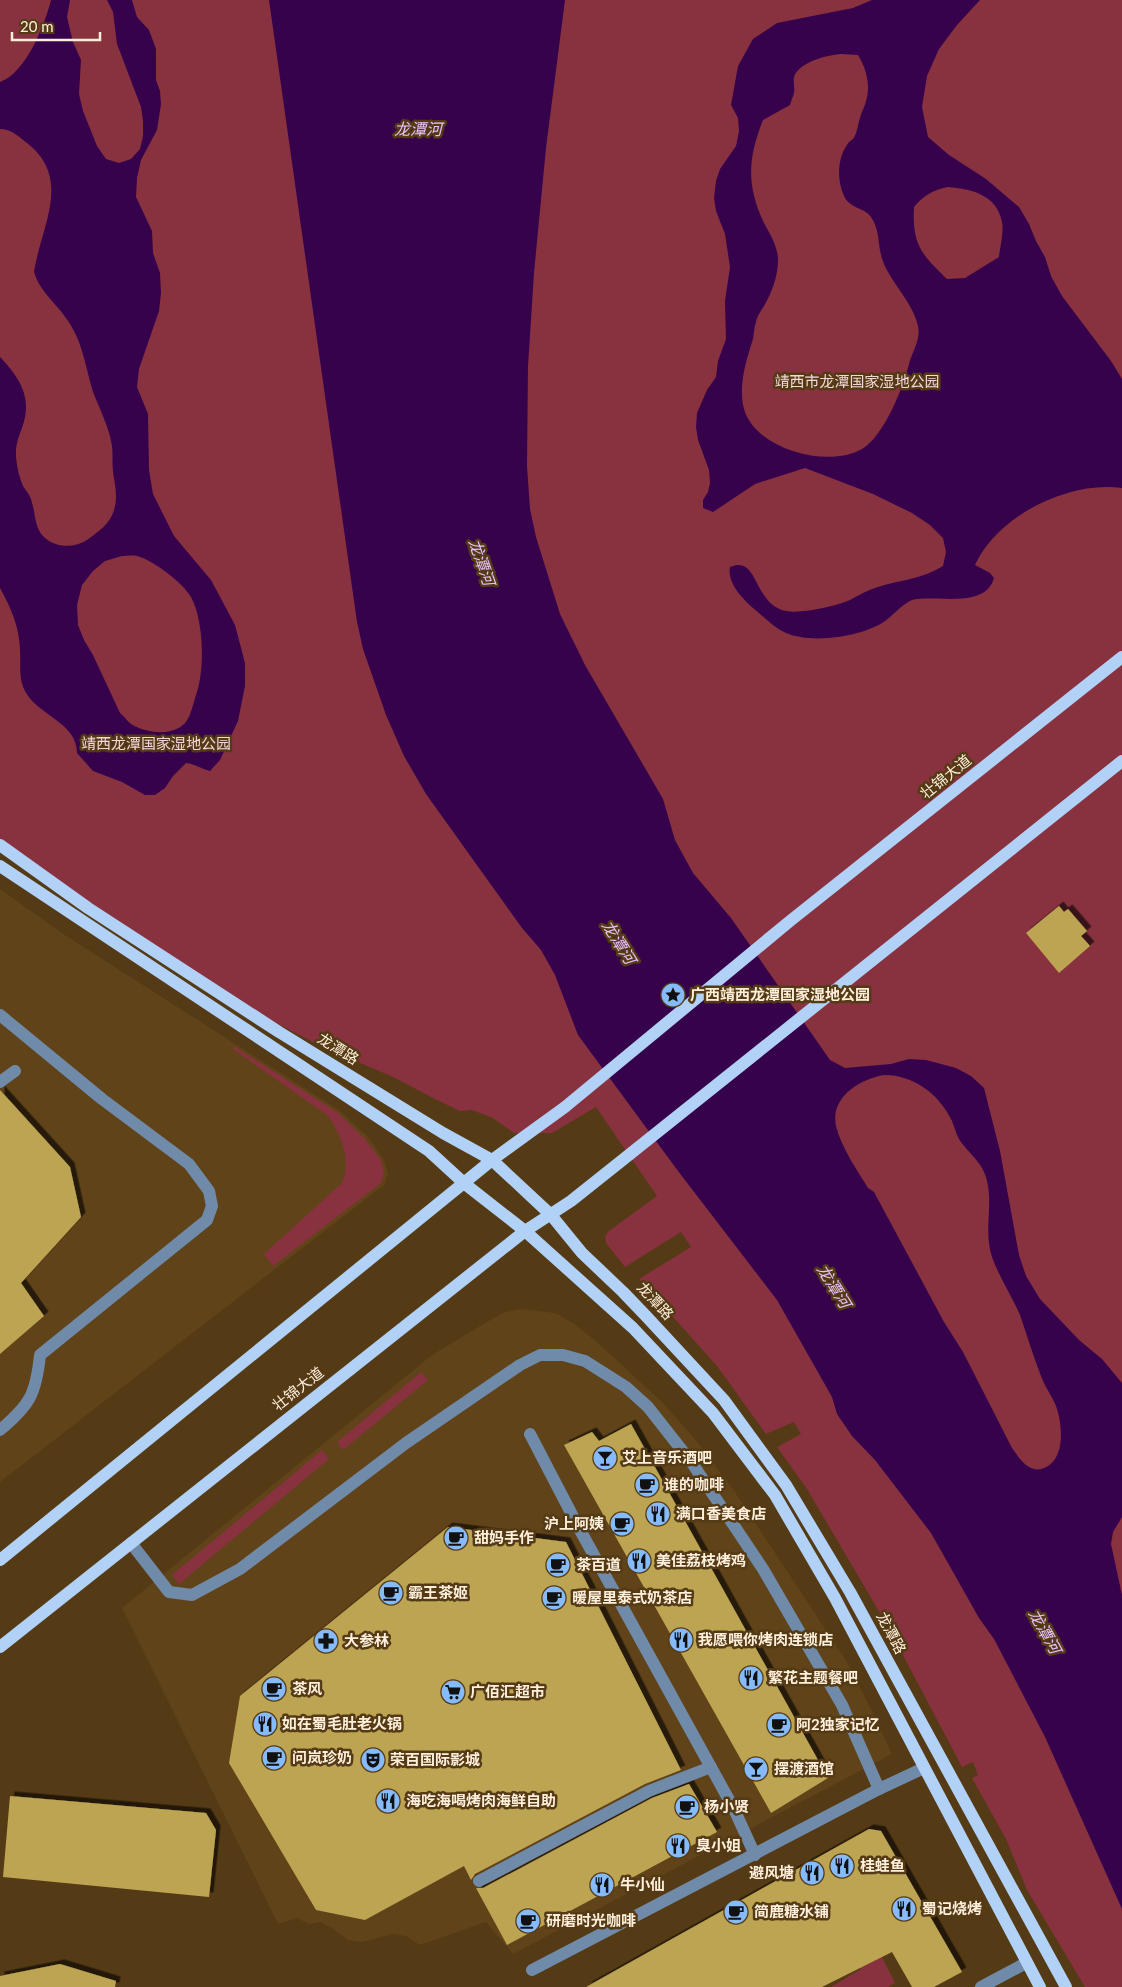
<svg xmlns="http://www.w3.org/2000/svg" width="1122" height="1987" font-family="Lato,'Noto Sans SC',sans-serif">
  <style>
    .built { fill: #604319 }
    .green { fill: #883240 }
    .water { fill: #37024c; fill-rule: evenodd }
    .building { fill: #bca452; filter: url(#shadow) }
    .lines { fill: none; stroke-linecap: round; stroke-linejoin: round }
    .minor { stroke: #708aa9; stroke-width: 12 }
    .major { stroke: #b1d1f7; stroke-width: 12 }
    .labels { text-anchor: middle; stroke-width: 5; stroke-linejoin: round; paint-order: stroke }
    .park-label { font-size: 15px; fill: #f3d7d9; stroke: #543a15 }
    .street-label { font-size: 15px; fill: #ffefdb; stroke: #543a15 }
    .poi-label { font-size: 15px; font-weight: bold; fill: #ffefdb; stroke: #543a15; text-anchor: start }
    .water-label { font-size: 16px; font-style: italic; fill: #e8c2fe; stroke: #543a15 }
  </style>
  <defs>
    <filter id="shadow"><feDropShadow dx="4.5" dy="-4.5" stdDeviation="0" flood-color="#0009"/></filter>
  </defs>
  <rect width="100%" height="100%" fill="#543a15"/>
  <!-- built -->
  <g class="built">
    <path d="M0 889 68 937 340 1111 368 1137 384 1160 388 1174 384 1185 0 1482Z"/>
    <path d="M520 1309 555 1313 571 1322 595 1340 624 1367 663 1403 695 1439 735 1492 847 1662 873 1713 892 1754 513 1954 486 1922 420 1945 406 1936 393 1934 362 1942 348 1940 332 1928 320 1922 309 1924 297 1918 278 1924 122 1608 432 1355 502 1313Z"/>
  </g>
  <!-- green -->
  <g class="green">
    <path d="M0 0H1122V1987H1085L1027 1890 1006 1839 972 1778 978 1775 973 1762 962 1767 887 1625 807 1489 777 1447 801 1434 794 1422 766 1434 717 1366 639 1279 691 1247 681 1232 625 1267 606 1243 605 1236 609 1231 657 1196 596 1107 552 1133H514L493 1118 472 1110 460 1111 433 1098 393 1077 323 1047 276 1023 170 967 0 839Z"/>
    <path d="M235 1047 337 1112 364 1138 381 1160 384 1173 381 1183 273 1266 264 1254 342 1183C352 1162 341 1132 327 1115L233 1049Z"/>
    <path d="M421 1372 428 1380 343 1450 337 1442Z"/>
    <path d="M322 1450 329 1459 179 1584 172 1575Z"/>
    <path d="M862 1917 895 1983 888 1987H831L861 1969 844 1938Z"/>
  </g>
  <!-- water -->
  <g class="water">
    <path d="M51 0H70L67 17 73 42 81 60 79 94 83 111 97 146 106 159 119 163 131 159 140 149 143 136V121L141 107 117 44 113 12 107 0H132L137 17 149 30 156 49V80L160 91 161 104 157 130 141 160 137 178 136 197 152 231 153 253 160 273 161 293 159 311 139 369 137 387 148 414 149 470 153 494 174 536 211 580 226 608 235 625 245 663V686L238 721 220 760 210 771C201 769 196 764 186 763L173 776 165 788 155 795H145L122 782 93 771 77 753C77 722 37 715 25 691 18 678 21 663 20 649 19 626 11 608 0 588V357C16 374 30 392 25 417 22 433 15 439 16 457 17 467 19 477 23 486 27 492 31 496 32 503 36 515 34 528 45 538 56 548 75 548 87 540 99 531 110 524 114 510 118 497 115 485 113 472 112 463 113 454 112 446 109 427 100 410 93 392 86 369 83 344 70 324 59 305 40 293 34 272 41 226 73 179 27 143 18 136 11 129 0 129V82C26 73 45 24 51 0ZM122 556C126 556 132 555 137 556 153 560 183 583 191 597 204 621 205 670 196 695 193 704 191 716 185 723 172 737 145 733 131 724 127 721 124 716 120 713L93 655 84 640 78 625 77 605 82 585 93 571 105 561Z"/>
    <path d="M269 0H565L546 148 534 273 528 366 527 466 530 509 536 537 560 614 585 665 663 799 675 840 693 873 731 918 830 1060 845 1068 891 1064 909 1059 926 1060 956 1068 971 1076 984 1088 1000 1151 1019 1255 1026 1276 1040 1299 1079 1340 1102 1359 1122 1383V1517L1113 1532 1111 1544 1122 1595V1909L1045 1737 994 1639 979 1618 931 1533 875 1460 852 1436 837 1414 832 1397 777 1300 678 1171 578 1035 555 975 541 950 522 928 426 794 404 756 386 715 363 649 357 622ZM884 1075C914 1075 939 1094 952 1121 955 1128 956 1135 961 1142 972 1157 985 1164 988 1186 992 1210 984 1232 992 1257 999 1277 1012 1296 1020 1315 1027 1335 1033 1356 1041 1376 1045 1387 1052 1396 1056 1406 1063 1425 1066 1463 1041 1469 1028 1472 1019 1458 1012 1448L963 1352 944 1322 874 1192 868 1188C857 1170 841 1147 836 1126 830 1097 860 1079 884 1075Z"/>
    <path d="M872 0H980L957 25 939 49 927 76 922 107 928 137 949 155 986 179 1019 207 1029 224 1036 241 1045 257 1051 276 1062 296 1111 361 1122 379V488C1069 480 997 516 975 565L990 573 994 578C985 610 935 594 912 600 903 603 891 618 882 623 859 637 811 644 786 633 773 627 764 617 753 608 742 598 727 583 730 567 759 554 753 605 786 611 802 614 836 606 850 600 859 595 868 590 878 587 900 580 923 579 943 566L946 552 943 538 930 525 912 513 873 494 805 468 755 484 713 512 703 508V500L708 492 710 483 709 470 698 440 696 427 697 413 707 390 716 377 718 361 726 339 725 301 730 267 725 234 716 211 714 198 716 181 720 169 736 146 739 131 738 118 731 105 738 66 753 39 777 23 853 8ZM841 54 858 55C866 68 871 85 866 101 865 107 861 112 860 118 858 124 857 134 853 139 851 141 848 142 847 145 837 159 837 181 844 196 850 209 864 207 871 217 881 231 877 249 884 264 893 285 913 303 918 326 921 340 912 352 909 364 903 388 884 436 862 449 828 469 755 449 744 409 738 386 746 361 753 339 754 333 754 327 756 322 757 316 761 311 764 306 772 292 778 276 778 260 778 247 770 234 764 223 746 185 748 158 763 120L790 105C791 101 793 97 794 93 795 88 793 82 794 77 799 62 827 55 841 54ZM948 187C972 189 997 195 1002 222 1004 232 1000 247 999 257L965 278 947 279C921 254 912 244 914 207 924 195 933 190 948 187Z"/>
  </g>
  <!-- building -->
  <g class="building">
    <path d="M1059 906 1064 912 1068 909 1087 931 1081 936 1090 946 1059 973 1026 933Z"/>
    <path d="M0 1090 70 1167 81 1217 21 1283 44 1316 0 1354Z"/>
    <path d="M631 1424 828 1778 771 1813 564 1445 592 1432 599 1441Z"/>
    <path d="M448 1527 566 1542 681 1770 645 1784 475 1874 471 1880 464 1866 365 1920 316 1910 229 1763 240 1696Z"/>
    <path d="M689 1784 717 1832 507 1945 476 1888H483L652 1798Z"/>
    <path d="M10 1796 206 1813 216 1830 209 1897 3 1877Z"/>
    <path d="M869 1829 881 1831 962 1972 934 1987H912L892 1952 822 1987H586Z"/>
    <path d="M60 1964 116 1981 115 1987H0V1976Z"/>
  </g>
  <g class="lines">
    <!-- minor -->
    <g class="minor">
      <path d="M0 1015 102 1099 189 1164 209 1191 212 1206 207 1220 40 1355C36 1394 30 1405 0 1430"/>
      <path d="M0 1082 15 1071"/>
      <path d="M530 1434 580 1530 734 1809 755 1855"/>
      <path d="M131 1543 169 1592 192 1595 240 1569 406 1443 520 1365 540 1355H563L585 1361 626 1387 648 1407 692 1463 763 1569 842 1705 879 1789"/>
      <path d="M479 1881 649 1791 711 1767"/>
      <path d="M532 1970 879 1789 924 1768"/>
      <path d="M981 1987 1026 1963"/>
    </g>
    <!-- major -->
    <g class="major">
      <path d="M0 845 88 908 279 1032 443 1133 492 1160 551 1215 582 1253 623 1292 646 1316 724 1400 786 1485 850 1592 1066 1987"/>
      <path d="M0 866 429 1151 465 1184 525 1231 633 1328 713 1413 775 1495 835 1598 1040 1987"/>
      <path d="M0 1560 492 1160 565 1107 790 921 1122 657"/>
      <path d="M0 1647 525 1231 571 1201 620 1162 1122 761"/>
    </g>
  </g>
  <!-- icons -->
  <defs>
    <symbol id="sight-disc" viewBox="-11 -11 22 22"><circle r="9.5" fill="#85bbfb" stroke="#543a15"/><path d="M0-6L1.8-2.2L6-1.7L2.9 1.2L3.7 5.4L0 3.3L-3.7 5.4L-2.9 1.2L-6-1.7L-1.8-2.2Z" fill="#111"/></symbol>
    <symbol id="bar-disc" viewBox="-11 -11 22 22"><circle r="9.5" fill="#85bbfb" stroke="#543a15"/><path d="M-6-5H6L.8 .8V4.5H3.5V6h-7V4.5H-.8V.8Z" fill="#111"/></symbol>
    <symbol id="cafe-disc" viewBox="-11 -11 22 22"><circle r="9.5" fill="#85bbfb" stroke="#543a15"/><path d="M-5.5-4.5H6V0H3Q3 3.5 0 3.5H-2.5Q-5.5 3.5-5.5 0ZM3-3.2v2h1.7v-2ZM-6 4.5H4V6H-6Z" fill="#111"/></symbol>
    <symbol id="restaurant-disc" viewBox="-11 -11 22 22"><circle r="9.5" fill="#85bbfb" stroke="#543a15"/><path d="M-5-6h1v4h1v-4h1v4h1v-4h1v5L-1.5 .5V6h-2V.5L-5-1ZM5-6V6H3V1.5H1.5Q1.5-4 5-6Z" fill="#111"/></symbol>
    <symbol id="pharmacy-disc" viewBox="-11 -11 22 22"><circle r="9.5" fill="#85bbfb" stroke="#543a15"/><path d="M-2-6h4v4h4v4h-4v4h-4v-4h-4v-4h4Z" fill="#111"/></symbol>
    <symbol id="supermarket-disc" viewBox="-11 -11 22 22"><circle r="9.5" fill="#85bbfb" stroke="#543a15"/><path d="M-6-5.5h2.5l.6 2H6L4.5 2H-2.5L-4.4-4H-6ZM-1.5 3.2a1.3 1.3 0 1 0 .1 0ZM3 3.2a1.3 1.3 0 1 0 .1 0Z" fill="#111"/></symbol>
    <symbol id="theatre-disc" viewBox="-11 -11 22 22"><circle r="9.5" fill="#85bbfb" stroke="#543a15"/><path d="M-5-5.5Q0-4 5-5.5V0Q5 5 0 6Q-5 5-5 0ZM-3.3-2.5H-1v1.5H-3.3ZM1-2.5H3.3v1.5H1ZM-2.8 1Q0 5.5 2.8 1Z" fill="#111"/></symbol>
  </defs>
  <g fill-rule="evenodd">
    <use href="#sight-disc" x="659" y="981" width="28" height="28"/>
    <use href="#bar-disc" x="591" y="1444" width="28" height="28"/>
    <use href="#cafe-disc" x="633" y="1471" width="28" height="28"/>
    <use href="#restaurant-disc" x="644" y="1500" width="28" height="28"/>
    <use href="#cafe-disc" x="608" y="1510" width="28" height="28"/>
    <use href="#cafe-disc" x="442" y="1524" width="28" height="28"/>
    <use href="#restaurant-disc" x="625" y="1547" width="28" height="28"/>
    <use href="#cafe-disc" x="544" y="1551" width="28" height="28"/>
    <use href="#cafe-disc" x="377" y="1579" width="28" height="28"/>
    <use href="#cafe-disc" x="540" y="1584" width="28" height="28"/>
    <use href="#restaurant-disc" x="667" y="1626" width="28" height="28"/>
    <use href="#pharmacy-disc" x="312" y="1627" width="28" height="28"/>
    <use href="#restaurant-disc" x="737" y="1664" width="28" height="28"/>
    <use href="#cafe-disc" x="260" y="1675" width="28" height="28"/>
    <use href="#supermarket-disc" x="439" y="1678" width="28" height="28"/>
    <use href="#restaurant-disc" x="251" y="1710" width="28" height="28"/>
    <use href="#cafe-disc" x="765" y="1711" width="28" height="28"/>
    <use href="#cafe-disc" x="260" y="1744" width="28" height="28"/>
    <use href="#theatre-disc" x="359" y="1746" width="28" height="28"/>
    <use href="#bar-disc" x="742" y="1755" width="28" height="28"/>
    <use href="#restaurant-disc" x="374" y="1787" width="28" height="28"/>
    <use href="#cafe-disc" x="673" y="1793" width="28" height="28"/>
    <use href="#restaurant-disc" x="664" y="1832" width="28" height="28"/>
    <use href="#restaurant-disc" x="828" y="1852" width="28" height="28"/>
    <use href="#restaurant-disc" x="798" y="1859" width="28" height="28"/>
    <use href="#restaurant-disc" x="588" y="1871" width="28" height="28"/>
    <use href="#restaurant-disc" x="890" y="1895" width="28" height="28"/>
    <use href="#cafe-disc" x="722" y="1898" width="28" height="28"/>
    <use href="#cafe-disc" x="514" y="1907" width="28" height="28"/>
  </g>
  <g class="labels">
    <!-- park labels -->
    <g class="park-label">
      <text x="857" y="387">靖西市龙潭国家湿地公园</text>
      <text x="156" y="749">靖西龙潭国家湿地公园</text>
    </g>
    <!-- street labels -->
    <g class="street-label">
      <text transform="translate(946 777) rotate(-39)" y="5">壮锦大道</text>
      <text transform="translate(338 1049) rotate(32)" y="5">龙潭路</text>
      <text transform="translate(655 1301) rotate(47)" y="5">龙潭路</text>
      <text transform="translate(298 1389) rotate(-38)" y="5">壮锦大道</text>
      <text transform="translate(891 1633) rotate(62)" y="5">龙潭路</text>
    </g>
    <!-- poi labels -->
    <g class="poi-label">
      <text x="690" y="1000">广西靖西龙潭国家湿地公园</text>
      <text x="622" y="1463">艾上音乐酒吧</text>
      <text x="664" y="1490">谁的咖啡</text>
      <text x="676" y="1519">满口香美食店</text>
      <text x="604" y="1529" text-anchor="end">沪上阿姨</text>
      <text x="474" y="1543">甜妈手作</text>
      <text x="656" y="1566">美佳荔枝烤鸡</text>
      <text x="576" y="1570">茶百道</text>
      <text x="408" y="1598">霸王茶姬</text>
      <text x="572" y="1603">暖屋里泰式奶茶店</text>
      <text x="698" y="1645">我愿喂你烤肉连锁店</text>
      <text x="344" y="1646">大参林</text>
      <text x="768" y="1683">繁花主题餐吧</text>
      <text x="292" y="1694">茶风</text>
      <text x="470" y="1697">广佰汇超市</text>
      <text x="282" y="1729">如在蜀毛肚老火锅</text>
      <text x="796" y="1730">阿2独家记忆</text>
      <text x="292" y="1763">问岚珍奶</text>
      <text x="390" y="1765">荣百国际影城</text>
      <text x="774" y="1774">摆渡酒馆</text>
      <text x="406" y="1806">海吃海喝烤肉海鲜自助</text>
      <text x="704" y="1812">杨小贤</text>
      <text x="696" y="1851">臭小姐</text>
      <text x="860" y="1871">桂蛙鱼</text>
      <text x="794" y="1878" text-anchor="end">避风塘</text>
      <text x="620" y="1890">牛小仙</text>
      <text x="922" y="1914">蜀记烧烤</text>
      <text x="754" y="1917">简鹿糖水铺</text>
      <text x="546" y="1926">研磨时光咖啡</text>
    </g>
    <!-- water labels -->
    <g class="water-label">
      <text x="418" y="135">龙潭河</text>
      <text transform="translate(482 562) rotate(71)" y="6">龙潭河</text>
      <text transform="translate(619 942) rotate(58)" y="6">龙潭河</text>
      <text transform="translate(834 1286) rotate(58)" y="6">龙潭河</text>
      <text transform="translate(1045 1631) rotate(61)" y="6">龙潭河</text>
    </g>
  </g>
  <!-- scale -->
  <path d="M12 32v8h88v-8" fill="none" stroke="#ffefdb" stroke-width="2.5"/>
  <text x="20" y="32" font-size="15" fill="#ffefdb" stroke="#543a15" stroke-width="4" paint-order="stroke">20 m</text>
</svg>
